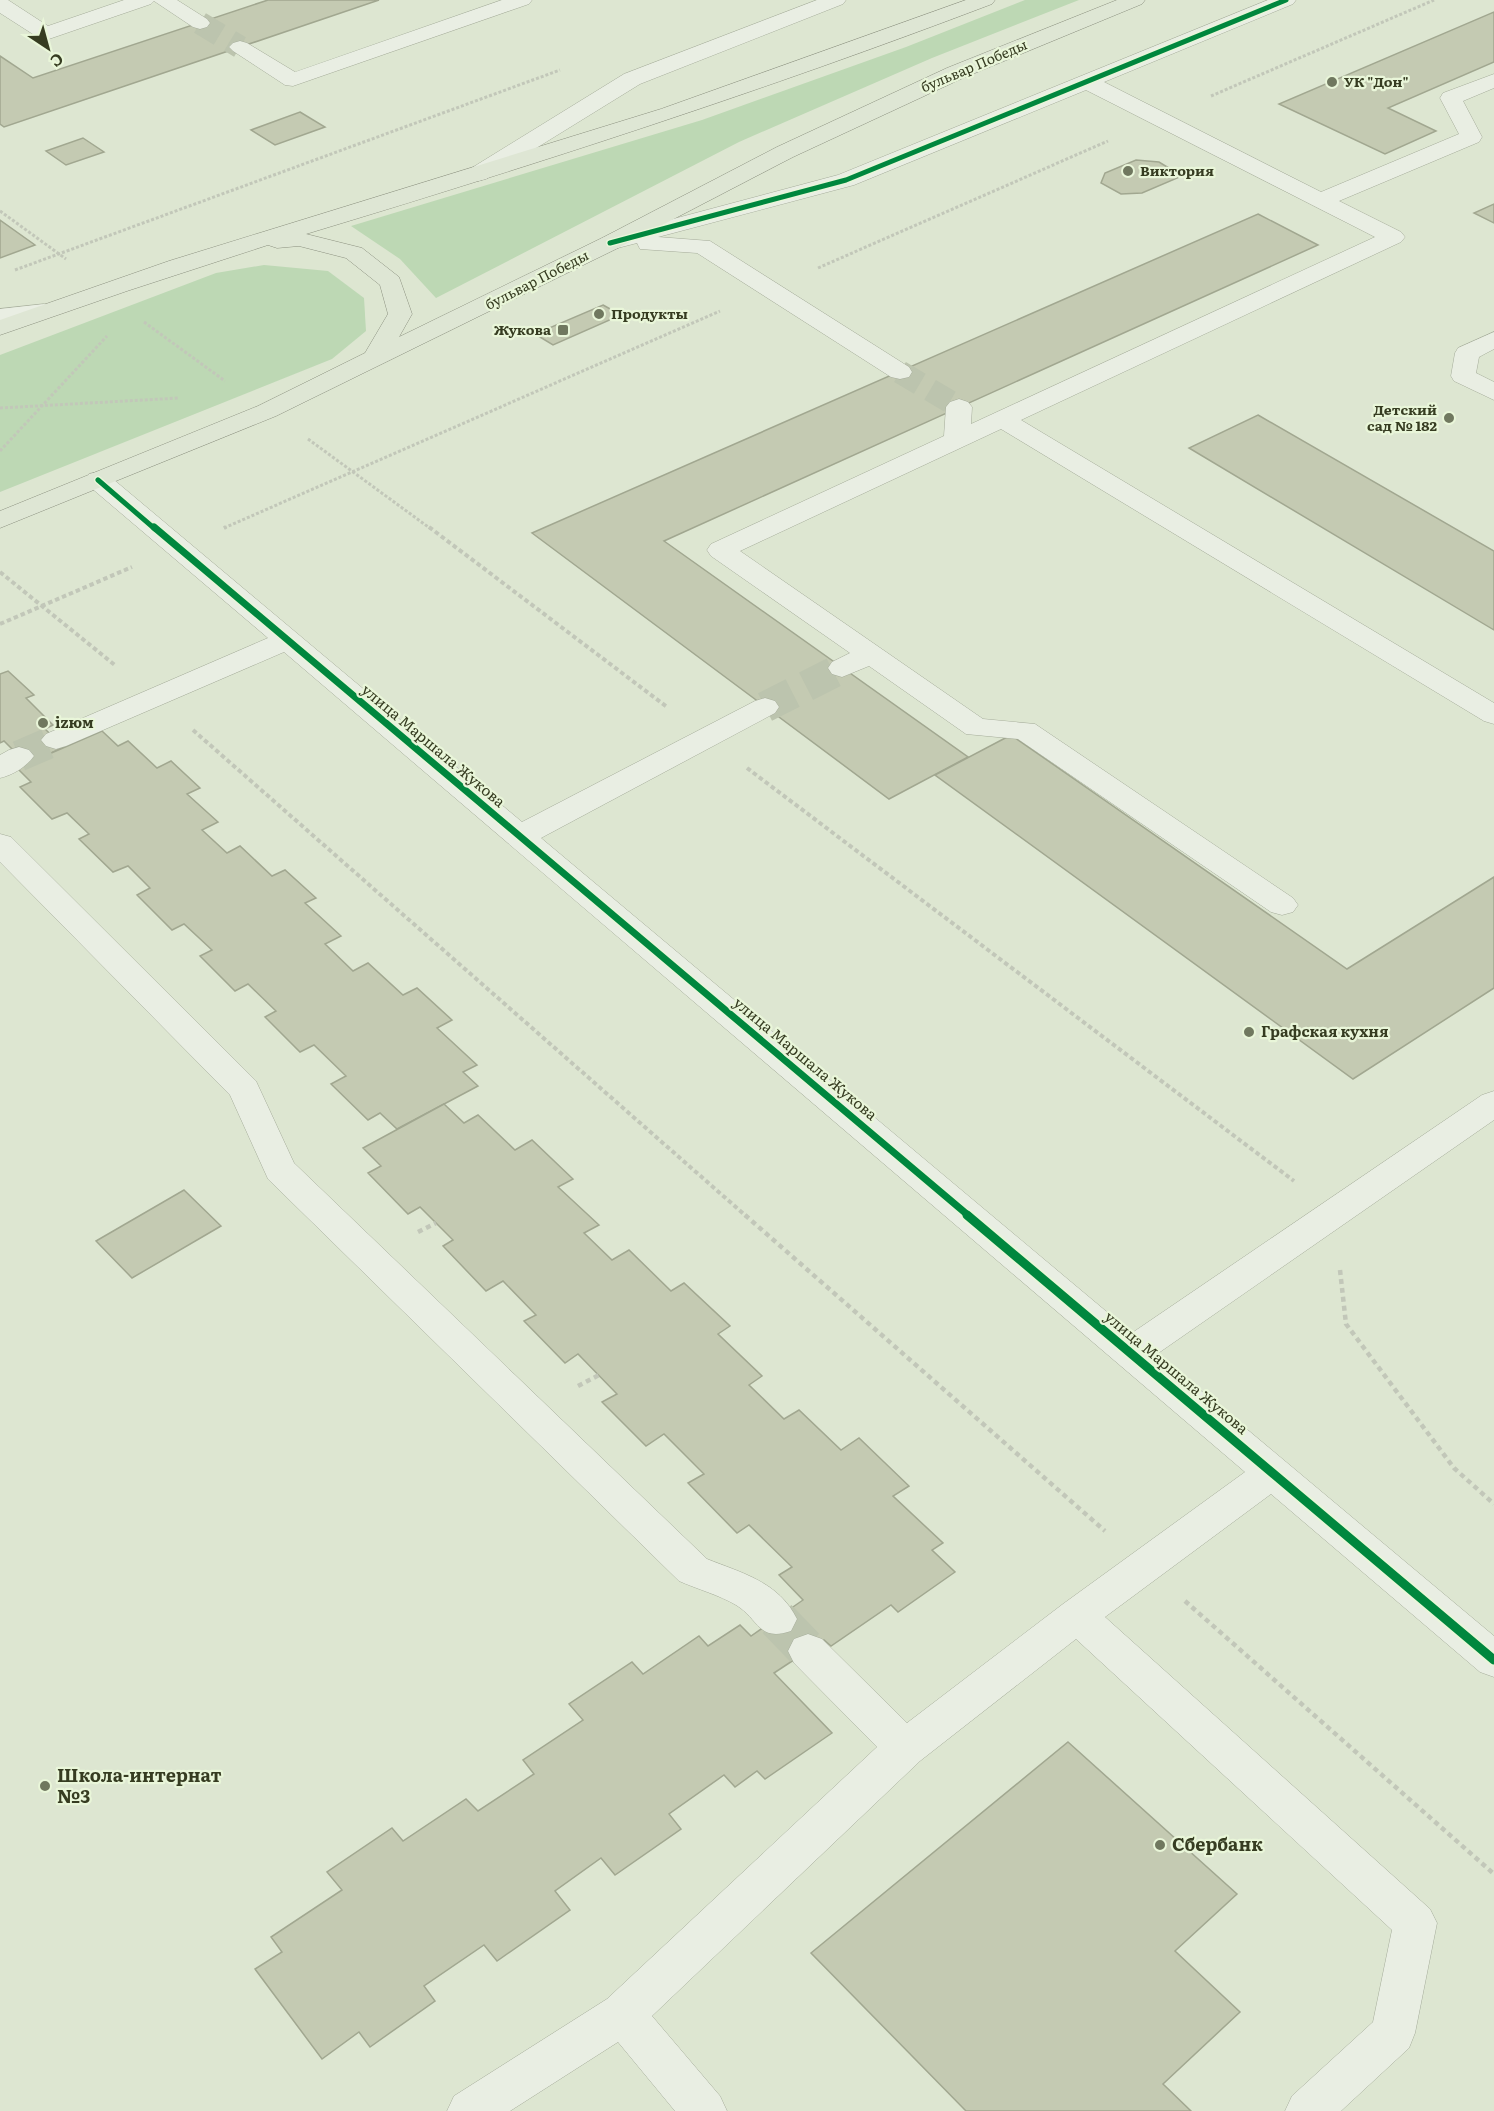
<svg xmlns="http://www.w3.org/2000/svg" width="1494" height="2111" font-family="Literata,serif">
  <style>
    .green { fill: #bdd8b4 }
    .building { fill: #c4cab2; stroke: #a1a790; stroke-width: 1.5 }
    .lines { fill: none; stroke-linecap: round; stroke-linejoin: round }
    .minor-tunnel-far2 { stroke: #bcc4ae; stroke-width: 23; stroke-dasharray: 23 12; stroke-linecap: butt }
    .minor-tunnel-far1 { stroke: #bcc4ae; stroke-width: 31; stroke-dasharray: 31 15; stroke-linecap: butt }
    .minor-tunnel { stroke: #bcc4ae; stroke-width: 40; stroke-dasharray: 40 20; stroke-linecap: butt }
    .minor-casing { stroke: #a5ac9a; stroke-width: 1 }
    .major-casing { stroke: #8c9180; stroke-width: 1 }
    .path-far2 { stroke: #c2c7b9; stroke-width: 3; stroke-dasharray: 3 2; stroke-linecap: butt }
    .path-far1 { stroke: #c2c7b9; stroke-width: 4; stroke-dasharray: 4.5 3; stroke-linecap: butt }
    .path { stroke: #c2c7b9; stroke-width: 4.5; stroke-dasharray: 5 4; stroke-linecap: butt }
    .minor { fill: #e9eee3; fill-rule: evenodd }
    .major { fill: #dee6d4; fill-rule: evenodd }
    .cycleway-far2-casing { stroke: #e9f6d9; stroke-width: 8 }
    .cycleway-far1-casing { stroke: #e9f6d9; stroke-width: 10 }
    .cycleway-casing { stroke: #e9f6d9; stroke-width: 13 }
    .cycleway-far2 { stroke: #00873e; stroke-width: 5 }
    .cycleway-far1 { stroke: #00873e; stroke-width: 7 }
    .cycleway { stroke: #00873e; stroke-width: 9 }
    .poi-dot { fill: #70785f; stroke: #e9f6d9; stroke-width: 2 }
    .labels { text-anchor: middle; stroke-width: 4.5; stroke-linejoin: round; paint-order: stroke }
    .far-street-label { font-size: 14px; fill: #363c21; stroke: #e9f6d9 }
    .far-poi-label { font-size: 14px; font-weight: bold; fill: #363c21; stroke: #e9f6d9; text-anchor: start }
    .poi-label { font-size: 15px; font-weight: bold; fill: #363c21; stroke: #e9f6d9; text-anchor: start }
    .street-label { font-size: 15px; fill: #363c21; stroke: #e9f6d9 }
    .near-poi-label { font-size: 18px; font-weight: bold; fill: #363c21; stroke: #e9f6d9; text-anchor: start }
  </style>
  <rect width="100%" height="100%" fill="#dde6d1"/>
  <!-- green -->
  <g class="green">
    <path d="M1025 0H1079L932 58 739 142 436 298 400 259 351 226 702 120 906 47Z"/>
    <path d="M264 265 328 271 364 298 366 331 332 359 0 492V355L216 273Z"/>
  </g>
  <!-- building -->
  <g class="building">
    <path d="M268 0H379L4 127 0 124V56L33 78Z"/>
    <path d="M1494 12V62L1388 108 1436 131 1385 154 1279 104Z"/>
    <path d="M300 112 325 127 275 145 251 130Z"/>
    <path d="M83 138 104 152 66 165 46 151Z"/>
    <path d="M1136 160 1159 162 1182 176 1142 193 1121 194 1101 183 1105 173Z"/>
    <path d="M1494 204V223L1474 213Z"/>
    <path d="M1258 214 1318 245 664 541 968 757 889 799 532 533Z"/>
    <path d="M0 220 35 245 0 258Z"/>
    <path d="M603 305 621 315 553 345 535 334Z"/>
    <path d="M1258 415 1494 551V630L1189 448Z"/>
    <path d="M8 671 34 695 26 698 53 725 45 729 64 747 27 764 4 741 0 743V674Z"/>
    <path d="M102 731 118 746 128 741 157 768 171 761 200 788 187 794 218 822 202 830 227 853 240 846 272 876 285 870 316 898 305 903 341 936 325 944 353 971 368 963 403 995 417 988 452 1020 437 1028 477 1065 463 1072 478 1086 397 1129 380 1113 368 1120 331 1084 346 1076 314 1045 300 1052 265 1017 276 1011 248 984 235 991 200 956 212 950 184 924 172 930 137 895 150 888 128 866 113 872 79 839 89 834 67 813 52 819 20 787 31 782 17 768Z"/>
    <path d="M1011 735 1347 969 1494 877V988L1353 1079 935 775Z"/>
    <path d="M444 1104 464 1123 478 1115 515 1150 532 1140 573 1179 558 1187 599 1225 584 1233 612 1260 629 1250 671 1291 684 1283 730 1326 718 1334 762 1376 749 1385 784 1419 799 1410 841 1450 859 1438 909 1486 893 1496 943 1543 932 1550 955 1572 898 1612 891 1605 831 1646 824 1640 774 1673 832 1733 765 1779 757 1771 735 1787 724 1775 669 1814 681 1829 615 1875 601 1858 555 1891 570 1910 497 1961 484 1945 424 1986 435 2001 370 2047 359 2032 322 2059 255 1969 282 1952 271 1937 342 1890 327 1872 392 1828 403 1841 466 1799 478 1811 534 1774 523 1760 583 1720 569 1704 632 1662 643 1674 699 1636 708 1646 740 1625 751 1636 803 1600 779 1575 792 1567 749 1525 737 1533 688 1483 704 1474 664 1434 646 1446 602 1402 617 1394 578 1354 565 1363 524 1321 536 1315 503 1281 486 1291 443 1246 453 1240 420 1207 408 1214 368 1173 381 1166 363 1148Z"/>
    <path d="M184 1190 221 1226 132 1278 96 1241Z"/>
    <path d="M1068 1742 1237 1894 1175 1951 1240 2012 1163 2084 1191 2111H966L811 1953Z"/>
  </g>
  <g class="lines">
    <!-- minor-tunnel-far2 -->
    <g class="minor-tunnel-far2">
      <path d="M200 23 240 47"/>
      <path d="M900 372 959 407"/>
    </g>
    <!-- minor-tunnel-far1 -->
    <g class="minor-tunnel-far1">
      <path d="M765 707 842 668"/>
      <path d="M19 756 56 740"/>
    </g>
    <!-- minor-tunnel -->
    <path class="minor-tunnel" d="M777 1619 808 1651"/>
    <defs>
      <g id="minor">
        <path d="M0 0H8L48 26 124 0H177L207 19 210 23 207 27 200 29 193 27 154 1 151 4 46 40 39 38 0 13Z"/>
        <path d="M502 0H532L529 4 293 86 285 85 233 51 229 47 233 43 240 41 247 43 295 72Z"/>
        <path d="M817 0H846L843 4 640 84 486 179 478 181 470 179 467 174 470 169 624 74Z"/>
        <path d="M1268 0H1296L1293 4 1104 82 1321 192 1459 134 1440 98 1443 93 1494 74V88L1463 101 1482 137 1479 142 1339 201 1401 232 1405 237 1401 242 1021 420 1494 703V724L1484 721 1001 429 740 551 983 719 1035 724 1293 898 1298 905 1293 912 1282 915 1271 912 1018 739 966 734 869 666 842 677 832 674 828 668 832 662 850 653 711 556 707 550 711 544 944 436 946 407 950 402 959 399 968 402 972 407 971 424 1375 237 1086 90 854 185 658 237 710 241 909 367 912 372 909 377 900 379 891 377 697 253 640 249 637 243 610 250 602 248 598 243 602 238 838 175Z"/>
        <path d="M44 304 53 306 56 311 53 316 0 323V309Z"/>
        <path d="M1494 332V349L1479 357 1476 373 1494 382V400L1454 381 1451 376 1455 353 1458 348Z"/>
        <path d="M98 472 107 474 522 822 755 701 765 698 775 701 779 707 775 713 541 838 1132 1333 1482 1095 1494 1091V1120L1157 1354 1494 1636V1677L1480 1672 1271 1494 1105 1617 1430 1909 1437 1923 1415 2033 1409 2048 1341 2111H1285L1292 2096 1373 2022 1392 1930 1076 1639 920 1761 652 2016 720 2096 727 2111H675L618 2042 510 2111H447L454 2096 607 1999 877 1747 794 1663 788 1651 794 1639 808 1634 822 1639 907 1723 1063 1604 1245 1472 284 652 66 746 56 749 46 746 41 740 46 734 268 638 89 486 85 480 89 474Z"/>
        <path d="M19 747 29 750 34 756C26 767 13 775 0 778V755L9 750Z"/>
        <path d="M0 834 11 837 256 1081 294 1163 707 1559C742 1573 779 1582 797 1619L791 1631C758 1642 759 1619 736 1605 719 1595 697 1589 679 1581L268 1179 230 1095 0 862Z"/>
      </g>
      <path id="major" d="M966 0H995L992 4C766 90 538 164 306 234L362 248 399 277 412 314 399 337 602 238 777 147 947 68 1117 0H1145L1142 4 963 78 793 157 618 248 276 416 0 528V511L258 406 365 353 388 314 380 285 346 258 299 246 277 248 268 245 127 291 0 335V320L169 261 661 109Z"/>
    </defs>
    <!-- minor casing -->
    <use href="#minor" class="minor-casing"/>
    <!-- major casing -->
    <use href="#major" class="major-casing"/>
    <!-- path-far2 -->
    <g class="path-far2">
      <path d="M1211 96 1434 0"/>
      <path d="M0 211 66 259"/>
      <path d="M818 268 1108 141"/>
      <path d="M15 270 560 70"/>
      <path d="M144 322 225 381"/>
      <path d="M0 408 179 398"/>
      <path d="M308 439 431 529"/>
      <path d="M0 451 107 336"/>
      <path d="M224 528 720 311"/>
    </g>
    <!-- path-far1 -->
    <g class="path-far1">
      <path d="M429 527 667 707"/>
      <path d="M224 528 226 527"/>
      <path d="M0 572 116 666"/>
      <path d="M0 624 132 567"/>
      <path d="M193 730 746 1216"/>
      <path d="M747 768 1294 1181"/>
    </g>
    <!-- path -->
    <g class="path">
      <path d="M745 1215 1105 1531"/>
      <path d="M418 1232 436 1223"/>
      <path d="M1340 1270 1346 1324 1454 1468 1494 1504"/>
      <path d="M578 1386 599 1375"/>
      <path d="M1185 1601 1494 1874"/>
    </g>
    <!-- minor -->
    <use href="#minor" class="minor"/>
    <!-- major -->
    <use href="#major" class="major"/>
    <defs>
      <g id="cycleway-far2">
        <path d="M610 243 846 180 1286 0"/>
        <path d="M98 480 155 529"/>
      </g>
      <path id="cycleway-far1" d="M154 527 969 1216"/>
      <path id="cycleway" d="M967 1215 1494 1660"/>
    </defs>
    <!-- cycleway-far2 casing -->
    <use href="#cycleway-far2" class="cycleway-far2-casing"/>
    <!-- cycleway-far1 casing -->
    <use href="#cycleway-far1" class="cycleway-far1-casing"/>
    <!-- cycleway casing -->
    <use href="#cycleway" class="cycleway-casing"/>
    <!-- cycleway-far2 -->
    <use href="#cycleway-far2" class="cycleway-far2"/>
    <!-- cycleway-far1 -->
    <use href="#cycleway-far1" class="cycleway-far1"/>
    <!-- cycleway -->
    <use href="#cycleway" class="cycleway"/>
  </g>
  <!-- markers -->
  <g class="poi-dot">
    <circle cx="1332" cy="82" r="6"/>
    <circle cx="1128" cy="171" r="6"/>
    <circle cx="599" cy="314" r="6"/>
    <rect x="557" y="324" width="12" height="12" rx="3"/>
    <circle cx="1449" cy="418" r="6"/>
    <circle cx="43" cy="723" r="6"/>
    <circle cx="1249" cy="1032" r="6"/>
    <circle cx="45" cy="1786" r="6"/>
    <circle cx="1160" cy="1845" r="6"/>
  </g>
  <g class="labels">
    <!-- far-street labels -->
    <g class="far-street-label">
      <text transform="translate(974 66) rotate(-23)" y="5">бульвар Победы</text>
      <text transform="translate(537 280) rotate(-27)" y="5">бульвар Победы</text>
    </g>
    <!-- far-poi labels -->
    <g class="far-poi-label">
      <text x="1344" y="87">УК "Дон"</text>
      <text x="1140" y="176">Виктория</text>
      <text x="611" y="319">Продукты</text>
      <text x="551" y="335" text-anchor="end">Жукова</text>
      <text x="1437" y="415" text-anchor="end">Детский<tspan x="1437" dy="16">сад № 182</tspan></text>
    </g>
    <!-- poi labels -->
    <g class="poi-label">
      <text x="55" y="728">izюм</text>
      <text x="1261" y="1037">Графская кухня</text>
    </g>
    <!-- street labels -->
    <g class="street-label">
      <text transform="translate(433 746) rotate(40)" y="5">улица Маршала Жукова</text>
      <text transform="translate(805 1059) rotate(40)" y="5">улица Маршала Жукова</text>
      <text transform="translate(1176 1373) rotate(40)" y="5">улица Маршала Жукова</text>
    </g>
    <!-- near-poi labels -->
    <g class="near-poi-label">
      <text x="57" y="1782">Школа-интернат<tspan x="57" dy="21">№3</tspan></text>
      <text x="1172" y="1851">Сбербанк</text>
    </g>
  </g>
  <!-- north arrow -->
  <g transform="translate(48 48) rotate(144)" stroke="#e9f6d9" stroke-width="4.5" paint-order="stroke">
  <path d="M0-4.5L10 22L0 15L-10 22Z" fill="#363c21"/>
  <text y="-9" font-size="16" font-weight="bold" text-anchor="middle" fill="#363c21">С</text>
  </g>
</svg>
